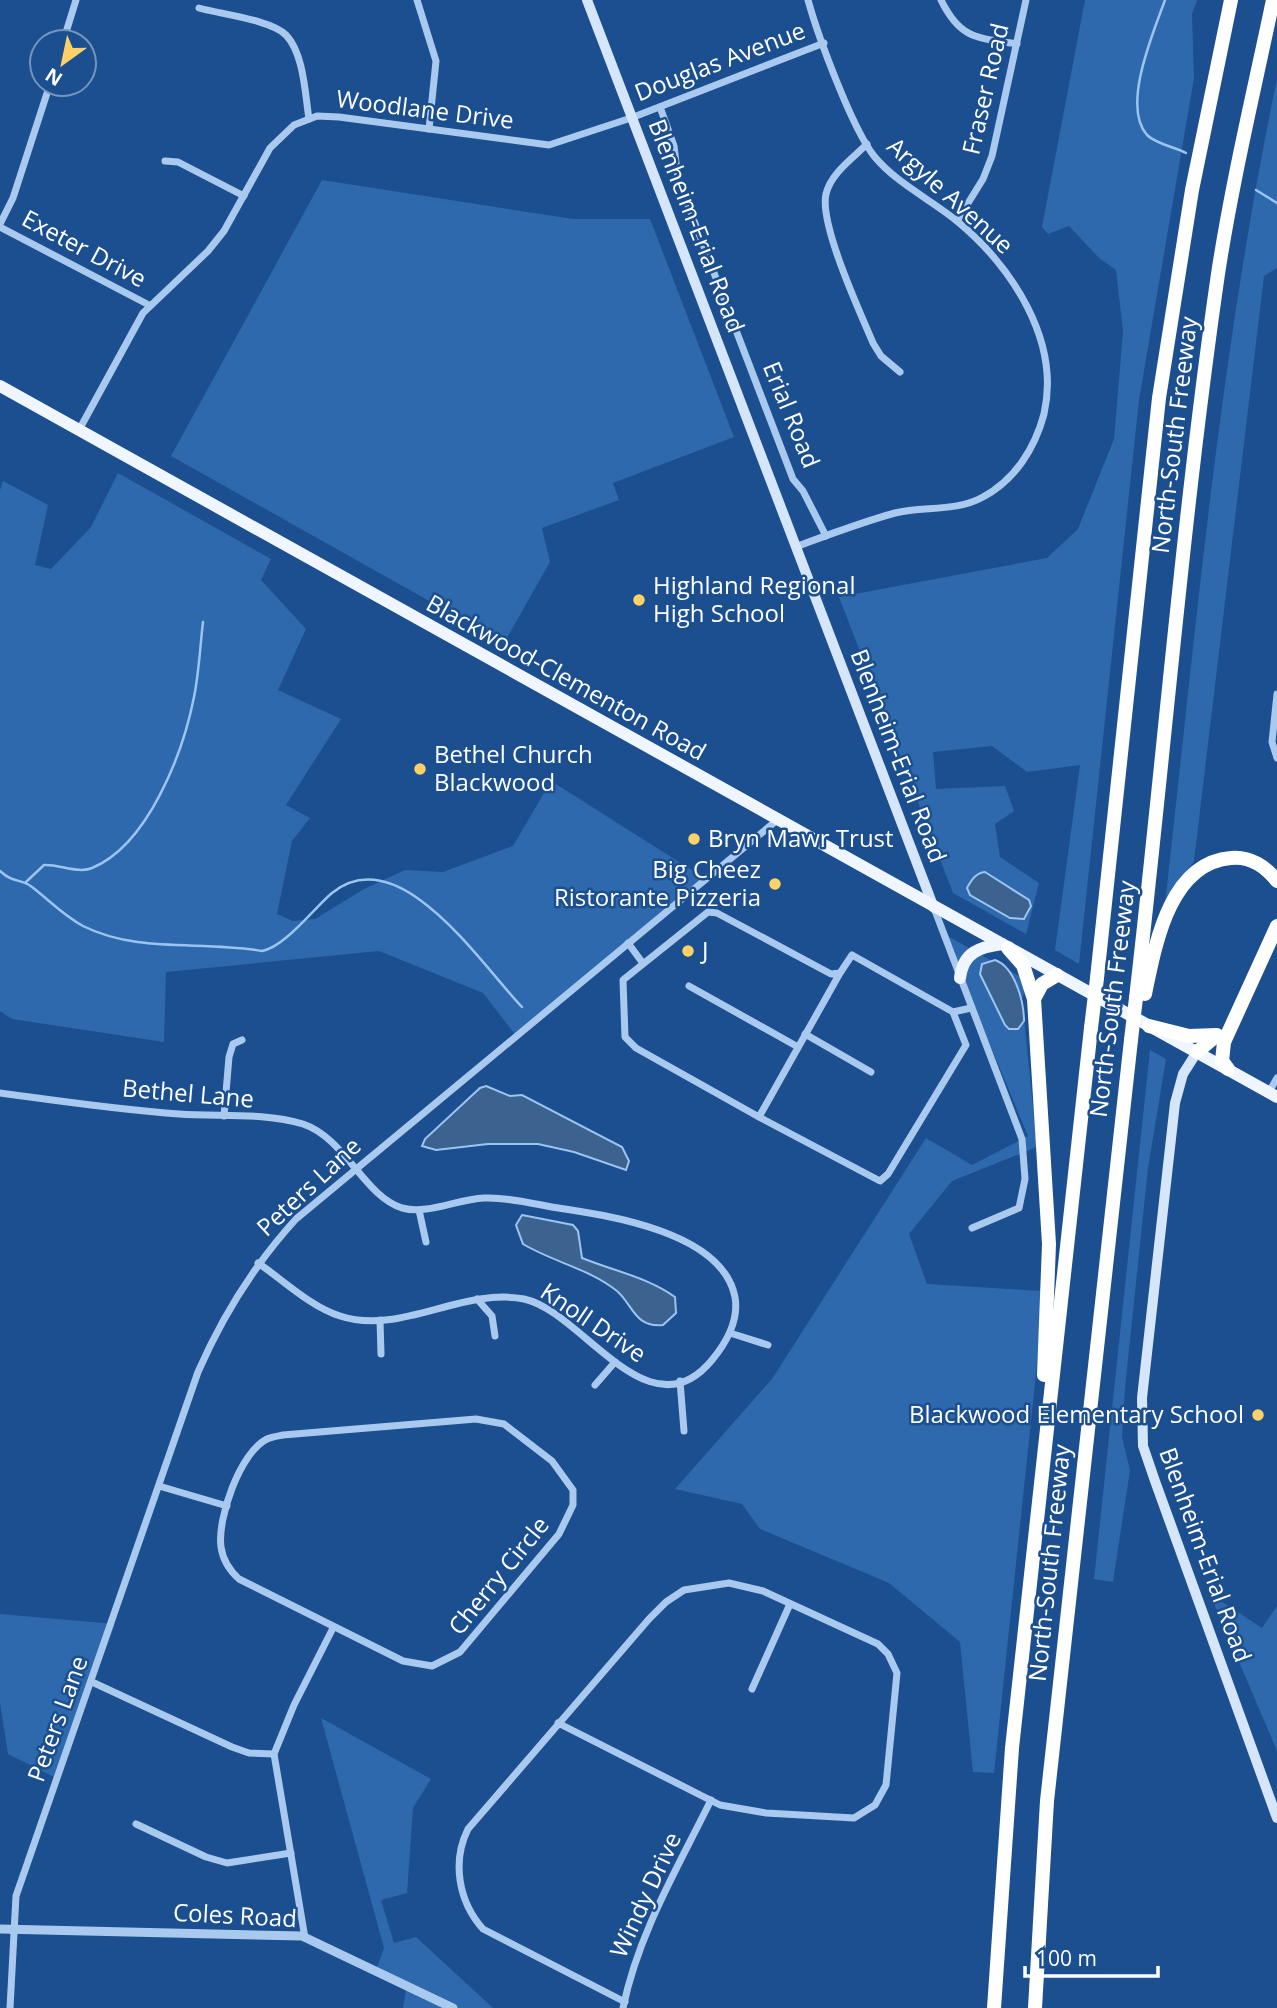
<svg xmlns="http://www.w3.org/2000/svg" width="1277" height="2008" font-family="'Open Sans',sans-serif">
  <style>
    .green { fill: #2e69ad }
    .water { fill: #3c6290; stroke: #9cc4f0; stroke-width: 2 }
    .lines { fill: none; stroke-linecap: round; stroke-linejoin: round }
    .stream { stroke: #9cc4f0; stroke-width: 2.5 }
    .minor { stroke: #a9c9ee; stroke-width: 7 }
    .tertiary { stroke: #a9c9ee; stroke-width: 9 }
    .secondary { stroke: #d6e6fa; stroke-width: 10 }
    .primary { stroke: #f0f6ff; stroke-width: 12 }
    .motorway { stroke: #fff; stroke-width: 14 }
    .motorway-bridge { stroke: #fff; stroke-width: 14 }
    .poi-dot { fill: #ffd166; stroke: #1b4f8f; stroke-width: 2.5 }
    .labels { text-anchor: middle; stroke-width: 5; stroke-linejoin: round; paint-order: stroke }
    .street-label { font-size: 24px; fill: #fff; stroke: #1b4f8f }
    .poi-label { font-size: 24px; fill: #fff; stroke: #1b4f8f; text-anchor: start }
  </style>
  <rect width="100%" height="100%" fill="#1b4f8f"/>
  <!-- green -->
  <g class="green">
    <path d="M1085 0H1197L1192 14 1194 78 1139 400 1079 964 1055 950 1080 765 1027 772 992 746 933 752 936 789 1005 786 1014 811 995 824 1000 857 1039 883 1026 934 953 893 839 597 1047 558 1078 529 1114 439 1123 331 1116 270 1099 258 1069 226 1048 234 1042 227Z"/>
    <path d="M1277 79V268L1264 276 1194 861 1165 904C1196 628 1220 351 1277 79Z"/>
    <path d="M322 180 573 219H650L734 437 613 483 619 500 542 528 550 562 504 643 171 456Z"/>
    <path d="M118 473 271 559 261 580 306 629 278 690 341 719 286 805 310 818 292 841 277 914 293 921 315 919 364 889 405 870 443 872 513 846 551 781 706 879 517 1037 483 993 379 951 166 972 164 1042 12 1019 0 1011V490L3 481 48 505 35 565 51 569 91 527Z"/>
    <path d="M944 934 1028 981 1022 999 1037 1147 952 1181 909 1234 927 1284 1042 1291 1045 1288 994 1773 973 1772 960 1642 889 1583 760 1529 742 1504 675 1489 772 1379 926 1138 972 1165 1028 1136Z"/>
    <path d="M1150 1050 1166 1059 1148 1168 1125 1388 1122 1437 1130 1470 1113 1582 1094 1579Z"/>
    <path d="M1210 1594 1262 1628 1277 1606V1751Z"/>
    <path d="M0 1614 115 1624 58 1779 8 1754 0 1703Z"/>
    <path d="M321 1718 431 1779 413 1808 407 1893 381 1900 394 1943 416 1937 493 2008H403L407 1984 376 1970 384 1948Z"/>
  </g>
  <!-- water -->
  <g class="water">
    <path d="M985 872 1029 900 1031 906 1024 919 1010 918 970 895 967 888C971 881 975 873 985 872Z"/>
    <path d="M995 960C1015 967 1024 1002 1024 1021L1018 1029H1009L1005 1025 980 974 982 964Z"/>
    <path d="M486 1086 510 1096 522 1095 622 1147 629 1161 626 1170 574 1152 538 1144H488L436 1150 422 1146 425 1139 480 1088Z"/>
    <path d="M522 1215 573 1225 578 1231 582 1258C614 1271 647 1277 675 1297L676 1313 663 1325C635 1328 633 1305 617 1291 590 1269 553 1262 523 1244L516 1225Z"/>
  </g>
  <g class="lines">
    <!-- stream -->
    <g class="stream">
      <path d="M1165 0C1154 31 1121 106 1147 135 1156 144 1175 147 1186 153"/>
      <path d="M1256 190 1277 203"/>
      <path d="M0 871C14 884 21 878 32 887 49 900 63 915 83 926 139 954 202 940 262 951 285 947 314 908 332 893 400 838 482 966 522 1007"/>
      <path d="M26 882 44 865C59 864 79 874 92 868 148 845 183 753 194 697 199 673 200 647 203 622"/>
    </g>
    <!-- minor -->
    <g class="minor">
      <path d="M417 0 436 61 429 129"/>
      <path d="M941 0C960 39 977 38 1017 44"/>
      <path d="M199 8C220 14 272 20 286 35 304 54 305 94 309 119"/>
      <path d="M63 42 76 0"/>
      <path d="M660 107 674 146 678 179 793 479 803 491 826 536"/>
      <path d="M867 144C852 159 831 173 826 194 819 224 860 312 873 343L881 356 900 372"/>
      <path d="M165 161 178 162 244 196"/>
      <path d="M957 221 983 179 992 156 1026 0"/>
      <path d="M0 224 13 198 50 84"/>
      <path d="M0 227 149 305"/>
      <path d="M79 430 143 313 208 251 224 231 270 148 294 125 317 116 339 117 549 145 631 118 824 43"/>
      <path d="M795 547C828 535 862 522 895 513 924 506 956 512 983 497 1015 480 1035 448 1044 414 1061 340 1011 266 957 221 930 199 896 183 874 156 852 128 818 36 808 0"/>
      <path d="M1277 694 1272 742 1277 758"/>
      <path d="M934 908 1022 1139 1025 1179 1019 1208 972 1228"/>
      <path d="M628 943 642 962"/>
      <path d="M840 973 759 1117 636 1048 625 1037 623 980 708 912 717 913 831 974 840 973 852 955 953 1012 971 1008"/>
      <path d="M689 986 798 1047"/>
      <path d="M805 1034 871 1072"/>
      <path d="M1269 1092 1277 1078"/>
      <path d="M0 1093C59 1101 119 1110 179 1114 219 1117 264 1112 303 1124 345 1138 364 1196 402 1208 428 1215 457 1199 484 1198 506 1197 530 1203 552 1207 606 1215 722 1231 735 1297 739 1320 726 1343 712 1360 649 1437 582 1311 524 1299 462 1287 400 1336 340 1316 311 1307 283 1280 258 1263"/>
      <path d="M224 1116 229 1057 233 1044 242 1040"/>
      <path d="M759 1117 880 1181 888 1174 966 1045 953 1012"/>
      <path d="M419 1210 426 1242"/>
      <path d="M477 1299 492 1316 495 1336"/>
      <path d="M380 1320 381 1354"/>
      <path d="M730 1333 768 1345"/>
      <path d="M680 1381 684 1431"/>
      <path d="M595 1385 615 1362"/>
      <path d="M476 1419 504 1424 552 1461 573 1490V1505L559 1534 460 1652 432 1666 403 1661 239 1579C229 1570 223 1561 221 1547 217 1519 240 1452 267 1439 271 1437 278 1436 283 1435Z"/>
      <path d="M159 1486 227 1506"/>
      <path d="M92 1682 232 1747 249 1753 274 1754"/>
      <path d="M752 1689 790 1604"/>
      <path d="M558 1723 720 1805 766 1813 854 1818 875 1805 886 1785 897 1673 888 1654 878 1644 763 1591 729 1583 684 1590 666 1602 649 1619 468 1829C452 1861 458 1901 483 1929L625 2002"/>
      <path d="M136 1824 206 1857 227 1863 291 1853"/>
      <path d="M305 1938 274 1754 294 1705 333 1628"/>
      <path d="M10 2008 16 1896 198 1372C223 1315 254 1265 296 1219L776 821"/>
      <path d="M623 2008C638 1934 678 1867 711 1800"/>
    </g>
    <!-- tertiary -->
    <path class="tertiary" d="M0 1929 302 1936 453 2008"/>
    <!-- secondary -->
    <g class="secondary">
      <path d="M587 0 934 908"/>
      <path d="M1197 1052 1183 1074 1175 1103 1142 1398 1143 1446 1155 1481 1277 1818"/>
    </g>
    <!-- primary -->
    <g class="primary">
      <path d="M0 386 1277 1097"/>
      <path d="M960 978C963 952 980 947 1002 944"/>
    </g>
    <!-- motorway -->
    <g class="motorway">
      <path d="M1008 948 1023 965 1034 999"/>
      <path d="M1097 978 1159 398 1192 190 1231 0"/>
      <path d="M1145 994C1155 946 1169 863 1231 858 1250 856 1266 867 1277 881"/>
      <path d="M1136 998C1164 757 1183 515 1218 274 1232 182 1254 91 1273 0"/>
      <path d="M1149 1026 1189 1036 1217 1035"/>
      <path d="M1197 1052 1216 1036"/>
      <path d="M1228 1069 1222 1061 1224 1042 1277 926"/>
      <path d="M1044 1375 1049 1244 1034 999 1042 984 1057 975"/>
      <path d="M994 2008 1012 1748 1091 1028"/>
      <path d="M1035 2008 1047 1801 1131 1040"/>
    </g>
    <!-- motorway-bridge -->
    <g class="motorway-bridge">
      <path d="M1091 1028 1097 978"/>
      <path d="M1131 1040 1136 998"/>
    </g>
  </g>
  <!-- markers -->
  <g class="poi-dot">
    <circle cx="639" cy="600" r="7"/>
    <circle cx="420" cy="769" r="7"/>
    <circle cx="694" cy="839" r="7"/>
    <circle cx="775" cy="884" r="7"/>
    <circle cx="688" cy="951" r="7"/>
    <circle cx="1258" cy="1415" r="7"/>
  </g>
  <g class="labels">
    <!-- street labels -->
    <g class="street-label">
      <text transform="translate(720 62) rotate(-21)" y="8">Douglas Avenue</text>
      <text transform="translate(986 89) rotate(-77)" y="8">Fraser Road</text>
      <text transform="translate(425 110) rotate(7)" y="8">Woodlane Drive</text>
      <text transform="translate(950 196) rotate(42)" y="8">Argyle Avenue</text>
      <text transform="translate(696 226) rotate(69)" y="8">Blenheim-Erial Road</text>
      <text transform="translate(84 249) rotate(28)" y="8">Exeter Drive</text>
      <text transform="translate(791 415) rotate(68)" y="8">Erial Road</text>
      <text transform="translate(1175 435) rotate(-83)" y="8">North-South Freeway</text>
      <text transform="translate(566 678) rotate(29)" y="8">Blackwood-Clementon Road</text>
      <text transform="translate(898 756) rotate(69)" y="8">Blenheim-Erial Road</text>
      <text transform="translate(1113 999) rotate(-83)" y="8">North-South Freeway</text>
      <text transform="translate(188 1094) rotate(5)" y="8">Bethel Lane</text>
      <text transform="translate(309 1187) rotate(-43)" y="8">Peters Lane</text>
      <text transform="translate(593 1323) rotate(34)" y="8">Knoll Drive</text>
      <text transform="translate(1205 1555) rotate(70)" y="8">Blenheim-Erial Road</text>
      <text transform="translate(1050 1563) rotate(-84)" y="8">North-South Freeway</text>
      <text transform="translate(499 1576) rotate(-51)" y="8">Cherry Circle</text>
      <text transform="translate(58 1719) rotate(-70)" y="8">Peters Lane</text>
      <text transform="translate(646 1895) rotate(-65)" y="8">Windy Drive</text>
      <text transform="translate(235 1916) rotate(3)" y="8">Coles Road</text>
    </g>
    <!-- poi labels -->
    <g class="poi-label">
      <text x="653" y="594">Highland Regional<tspan x="653" dy="28">High School</tspan></text>
      <text x="434" y="763">Bethel Church<tspan x="434" dy="28">Blackwood</tspan></text>
      <text x="708" y="847">Bryn Mawr Trust</text>
      <text x="761" y="878" text-anchor="end">Big Cheez<tspan x="761" dy="28">Ristorante Pizzeria</tspan></text>
      <text x="702" y="959">J</text>
      <text x="1244" y="1423" text-anchor="end">Blackwood Elementary School</text>
    </g>
  </g>
  <!-- north arrow -->
  <g transform="translate(63 63) rotate(213)"><circle r="33" fill="#1b4f8f" stroke="#7695bc" stroke-width="2"/>
  <path d="M0-5L12 26L0 18L-12 26Z" fill="#ffd166"/>
  <text y="-10" font-size="19" font-weight="bold" text-anchor="middle" fill="#ffffff">N</text>
  </g>
  <!-- scale -->
  <path d="M1025 1966v10h133v-10" fill="none" stroke="#ffffff" stroke-width="3.5"/>
  <text x="1036" y="1966" font-size="21" fill="#ffffff" stroke="#1b4f8f" stroke-width="5" paint-order="stroke">100 m</text>
</svg>
